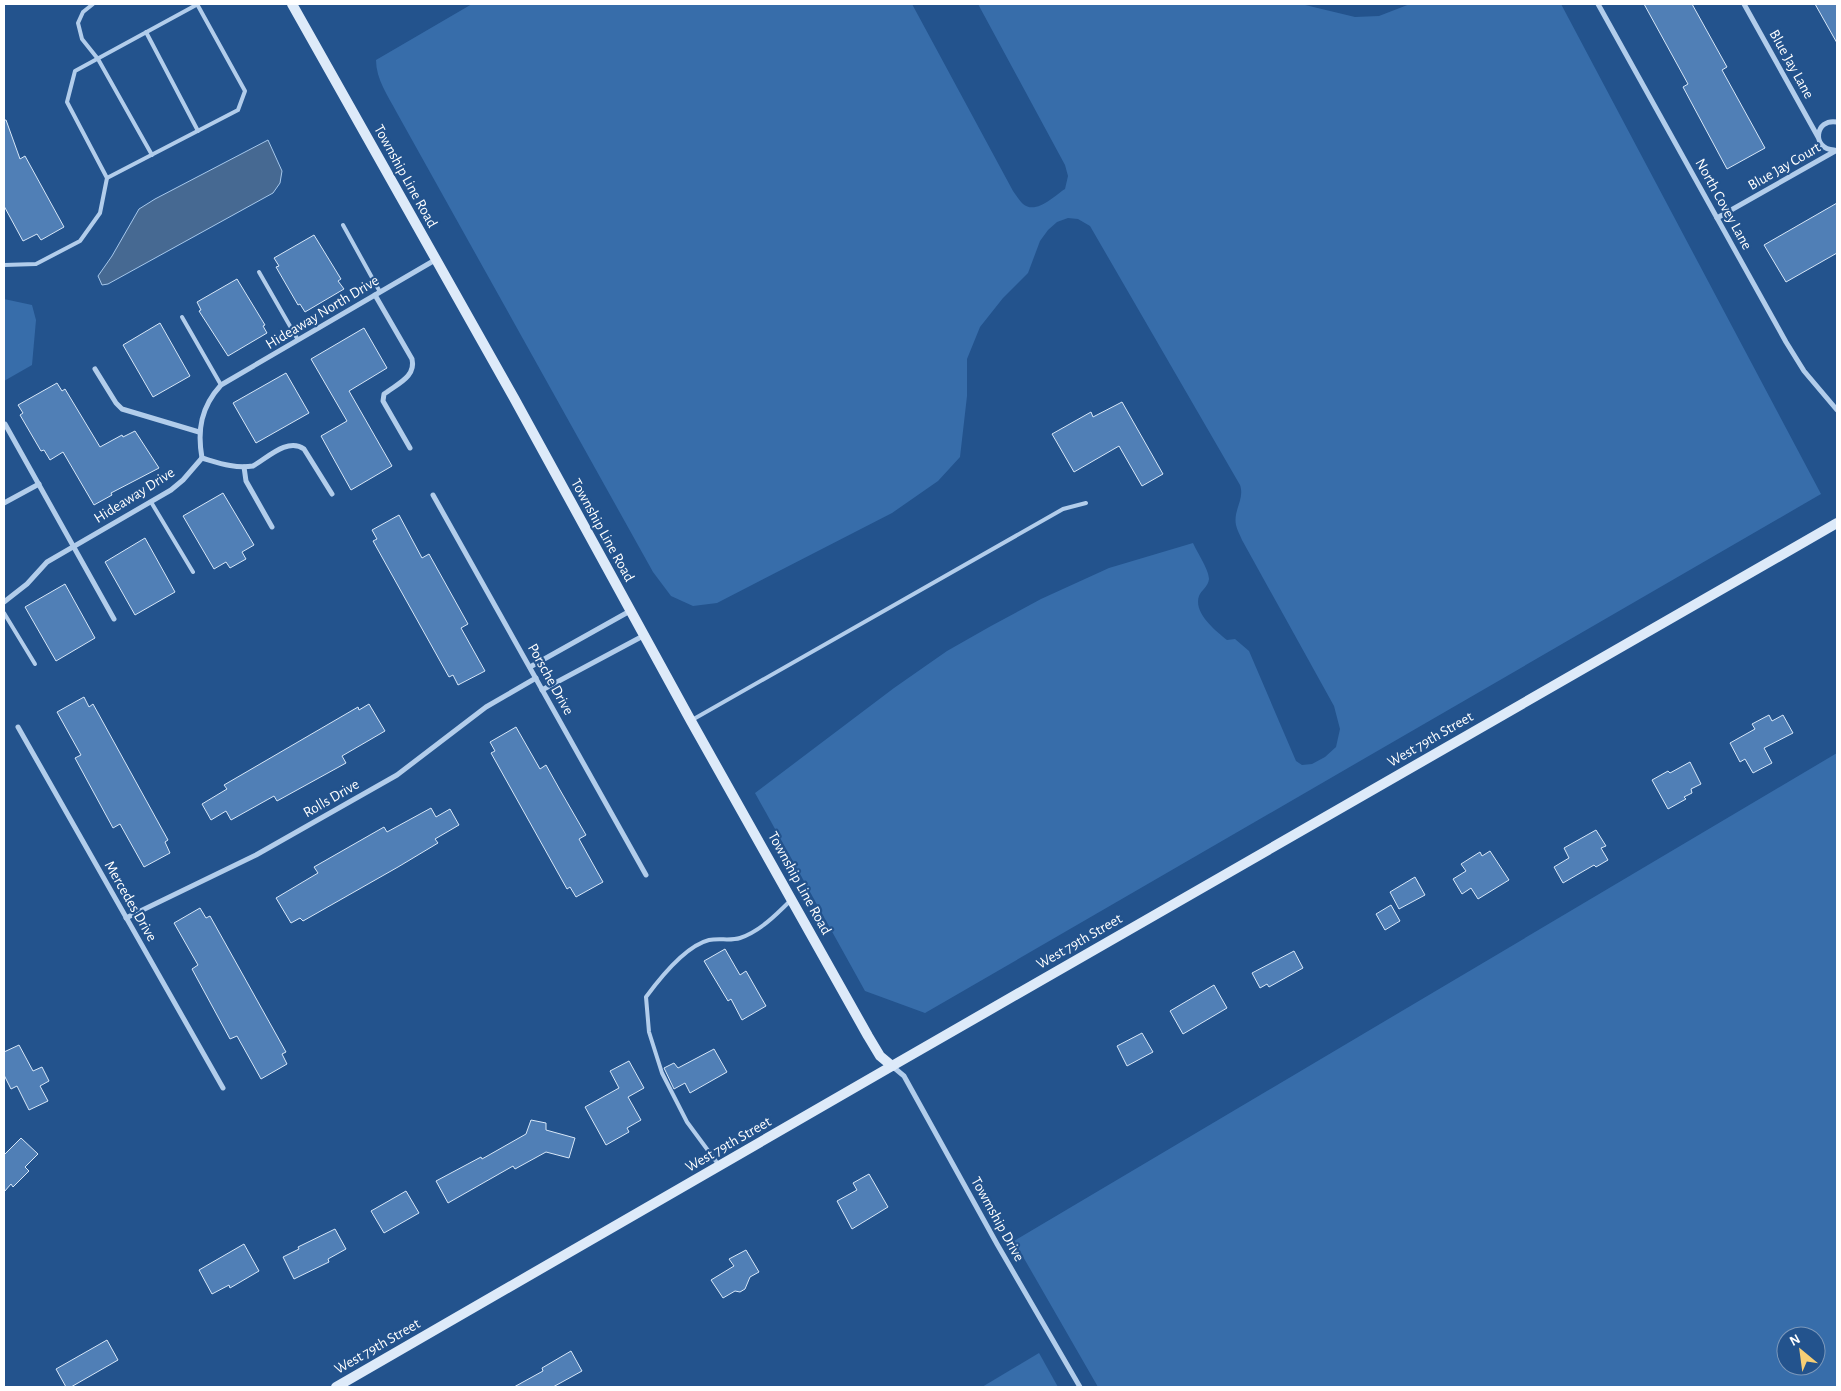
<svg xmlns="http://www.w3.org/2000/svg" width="1841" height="1391" font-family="'Alegreya Sans',sans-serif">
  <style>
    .green { fill: #376daa; fill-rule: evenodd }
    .water { fill: #466992; stroke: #a6c8ec }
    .building { fill: #507fb6; stroke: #d7e7f8 }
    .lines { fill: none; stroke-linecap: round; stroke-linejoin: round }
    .lane { stroke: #b2cdeb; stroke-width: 4 }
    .street { stroke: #b2cdeb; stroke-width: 5 }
    .secondary { stroke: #ddeaf9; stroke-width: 10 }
    .labels { text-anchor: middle; stroke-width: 4.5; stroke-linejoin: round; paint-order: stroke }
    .street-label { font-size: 15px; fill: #fff; stroke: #23538d }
  </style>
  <rect width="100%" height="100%" fill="#23538d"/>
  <!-- green -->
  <g class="green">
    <path d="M472 4H912L1013 191C1016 195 1019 200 1023 204 1036 215 1054 196 1065 189L1068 176 1065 165 978 4H1301L1355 17 1379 16 1410 4H1561L1821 494 925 1013 865 991 755 793 894 688 947 651 991 626 1041 599 1109 568 1193 543C1197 552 1209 570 1209 579 1208 587 1202 589 1199 596 1193 613 1216 631 1227 640L1235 639 1249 651 1296 761 1302 765 1312 764 1325 757 1336 747 1340 729 1334 706 1242 540C1240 535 1237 530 1236 525 1233 510 1245 499 1240 485L1090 226 1078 219 1068 218 1057 222 1048 230 1040 241 1028 273 1003 298 980 327 967 359V396L960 457 938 481 892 513 717 603 693 606 671 596 653 572 397 113C388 96 376 79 376 60Z"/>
    <path d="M4 299 32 305 36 320 32 365 4 381Z"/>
    <path d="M1837 753V1387H1098L1014 1241ZM1786 1336H1816V1366H1786Z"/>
    <path d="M1039 1353 1058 1387H982Z"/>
  </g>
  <!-- water -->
  <path class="water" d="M268 140 282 171 280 183 273 193 108 284 102 285 98 276 112 256 139 209 155 199Z"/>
  <!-- building -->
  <g class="building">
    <path d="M1644 4H1692L1727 67 1722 70 1765 148 1727 169 1683 87 1688 84Z"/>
    <path d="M1815 4H1837V43Z"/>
    <path d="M4 120H6L20 159 25 156 64 227 41 240 37 234 23 241 4 206Z"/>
    <path d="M1837 203V253L1786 282 1764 245Z"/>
    <path d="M314 235 341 279 338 281 344 289 305 312 300 304 298 305 276 267 279 266 274 258Z"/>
    <path d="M237 279 265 325 263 326 267 333 228 356 199 311 201 310 197 302Z"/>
    <path d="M160 323 190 376 153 397 123 345Z"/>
    <path d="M364 328 387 368 349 391 392 466 351 490 321 436 347 421 311 359Z"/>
    <path d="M286 373 309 413 256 443 233 403Z"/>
    <path d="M57 383 62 391 65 389 100 447 122 435 123 437 135 431 159 468 111 493 112 495 94 505 63 452 50 460 44 450 41 451 20 415 23 413 18 405Z"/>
    <path d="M1122 402 1163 474 1142 486 1119 446 1074 472 1052 434 1091 412 1093 417Z"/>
    <path d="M223 493 254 545 242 552 246 559 230 568 226 562 214 569 183 516Z"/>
    <path d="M399 515 422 558 429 554 468 624 461 628 485 671 458 685 453 675 449 677 373 541 377 539 372 530Z"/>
    <path d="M145 538 175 592 135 615 105 562Z"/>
    <path d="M65 584 95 638 56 661 25 607Z"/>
    <path d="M84 697 89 707 93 704 168 840 165 842 170 853 144 867 120 824 113 828 75 758 81 755 57 712Z"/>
    <path d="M369 704 385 731 342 756 346 763 277 801 274 796 231 820 226 811 211 820 202 804 227 789 224 785 358 707 359 710Z"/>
    <path d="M1769 715 1772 721 1783 715 1793 733 1764 748 1772 763 1753 773 1745 759 1740 762 1730 743 1755 729 1752 724Z"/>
    <path d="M516 727 540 769 546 765 560 790 586 835 579 839 603 882 576 897 570 887 567 889 491 753 495 751 490 742Z"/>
    <path d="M1690 762 1701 784 1691 789 1692 793 1684 797 1686 799 1668 809 1652 780 1668 771 1670 773Z"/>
    <path d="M431 808 436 817 450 809 459 825 435 839 438 843 398 867 303 921 300 918 291 923 276 898 318 873 314 867 384 827 387 832Z"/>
    <path d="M1596 830 1606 846 1601 848 1608 860 1596 867 1594 865 1563 883 1554 867 1569 858 1564 848Z"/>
    <path d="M1490 851 1509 880 1478 899 1471 888 1462 894 1453 879 1466 871 1461 864 1480 852 1482 856Z"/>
    <path d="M1415 877 1425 895 1399 909 1390 892Z"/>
    <path d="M1391 905 1400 921 1385 930 1376 914Z"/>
    <path d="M200 908 206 918 210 916 286 1052 282 1054 287 1064 261 1079 237 1036 230 1039 192 969 198 965 174 923Z"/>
    <path d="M725 949 740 975 746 971 766 1006 742 1020 731 999 728 1001 704 961Z"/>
    <path d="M1294 951 1303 968 1269 987 1267 984 1260 988 1252 973Z"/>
    <path d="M1214 985 1227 1008 1183 1034 1170 1011Z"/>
    <path d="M1142 1033 1153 1052 1127 1066 1117 1046Z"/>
    <path d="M19 1045 33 1071 42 1067 49 1081 40 1086 48 1101 29 1110 17 1086 11 1089 4 1075V1052Z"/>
    <path d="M714 1049 727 1072 690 1093 685 1083 674 1089 664 1068 674 1063 678 1068Z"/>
    <path d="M629 1061 644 1088 628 1097 641 1120 627 1128 629 1132 606 1145 585 1107 619 1088 610 1071Z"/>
    <path d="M531 1120 546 1123V1130L575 1138 569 1158 546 1152 515 1169 513 1166 448 1203 436 1181 481 1157 482 1159 526 1134Z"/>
    <path d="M21 1138 38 1154 25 1167 29 1171 13 1187 11 1184 4 1192V1155Z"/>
    <path d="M869 1174 888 1207 852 1229 837 1201 857 1190 853 1183Z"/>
    <path d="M406 1191 419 1213 384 1233 371 1211Z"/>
    <path d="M335 1229 346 1249 328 1259 329 1262 294 1279 283 1257 299 1249 298 1247Z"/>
    <path d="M244 1244 259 1271 230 1288 229 1285 212 1294 199 1270Z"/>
    <path d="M746 1250 759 1272 750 1277 745 1289 740 1292 735 1291 723 1298 711 1280 734 1266 729 1259Z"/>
    <path d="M107 1340 118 1360 71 1387H66L56 1369Z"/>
    <path d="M571 1351 582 1371 553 1387H514L543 1371 542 1368Z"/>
  </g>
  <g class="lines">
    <!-- lane -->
    <g class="lane">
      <path d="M93 4 83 12 78 23 82 39 98 59 152 155"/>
      <path d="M146 32 198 131"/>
      <path d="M107 178 238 110 245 91 197 4"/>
      <path d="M343 225 380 292"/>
      <path d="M4 265 36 264 80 241 100 213 107 178 67 102 75 71 198 4"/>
      <path d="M259 272 298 340"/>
      <path d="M182 317 221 385"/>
      <path d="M151 502 193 572"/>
      <path d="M4 613 35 664"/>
      <path d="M692 720 1063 509 1086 503"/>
      <path d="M718 1164 687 1122 662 1073 649 1032 646 997C660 978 685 946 709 940 719 938 731 941 740 938 760 931 776 915 790 901"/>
    </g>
    <!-- street -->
    <g class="street">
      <path d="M1598 4 1786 342 1804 371 1837 410"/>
      <path d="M1744 4 1818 137"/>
      <path d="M1834 150C1811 149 1815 118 1837 122"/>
      <path d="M1717 218 1837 150"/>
      <path d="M375 295 412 359C416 376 399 383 387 392L384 394 383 401 410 448"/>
      <path d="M95 369 116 403 122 409 199 432"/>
      <path d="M5 424 114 619"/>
      <path d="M202 458C197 430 201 407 221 385L435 260"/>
      <path d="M202 458C219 463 235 469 253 466 267 458 288 437 304 449L332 494"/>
      <path d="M244 467 246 481 272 527"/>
      <path d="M433 495 646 875"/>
      <path d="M4 503 39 484"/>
      <path d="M4 602 27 584 47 562 171 490 183 480 202 458"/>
      <path d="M530 667 630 611"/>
      <path d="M542 690 643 636"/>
      <path d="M18 727 223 1088"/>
      <path d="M126 918 256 855 397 775 486 707 536 678"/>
      <path d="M892 1066 904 1076 997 1244 1080 1387"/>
    </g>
    <!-- secondary -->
    <g class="secondary">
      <path d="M292 4 514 398 691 721 868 1036 880 1056 892 1066"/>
      <path d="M336 1387 892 1066 1837 523"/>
    </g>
  </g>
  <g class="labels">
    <!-- street labels -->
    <g class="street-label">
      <text transform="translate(1792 64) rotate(61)" y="5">Blue Jay Lane</text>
      <text transform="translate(1784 166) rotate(-30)" y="5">Blue Jay Court</text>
      <text transform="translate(406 176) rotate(61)" y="5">Township Line Road</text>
      <text transform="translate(1724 204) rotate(61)" y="5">North Covey Lane</text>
      <text transform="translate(322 312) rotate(-31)" y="5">Hideaway North Drive</text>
      <text transform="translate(134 495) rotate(-32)" y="5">Hideaway Drive</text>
      <text transform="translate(603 530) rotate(61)" y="5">Township Line Road</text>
      <text transform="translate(551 679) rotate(61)" y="5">Porsche Drive</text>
      <text transform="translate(1430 739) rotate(-30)" y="5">West 79th Street</text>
      <text transform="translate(331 798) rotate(-30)" y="5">Rolls Drive</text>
      <text transform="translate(800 883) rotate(61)" y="5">Township Line Road</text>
      <text transform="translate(131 901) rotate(60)" y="5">Mercedes Drive</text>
      <text transform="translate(1079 941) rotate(-30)" y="5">West 79th Street</text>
      <text transform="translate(728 1144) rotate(-30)" y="5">West 79th Street</text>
      <text transform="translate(998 1219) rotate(61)" y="5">Towmship Drive</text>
      <text transform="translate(377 1346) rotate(-30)" y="5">West 79th Street</text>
    </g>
  </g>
  <!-- border -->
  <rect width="1841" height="1391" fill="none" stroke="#ffffff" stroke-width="10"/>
  <!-- north arrow -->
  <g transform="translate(1801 1351) rotate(331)"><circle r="24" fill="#23538d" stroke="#7b98bb"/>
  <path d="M0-4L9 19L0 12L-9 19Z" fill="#f7cf75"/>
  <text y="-8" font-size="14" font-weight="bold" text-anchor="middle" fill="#ffffff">N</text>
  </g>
</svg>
